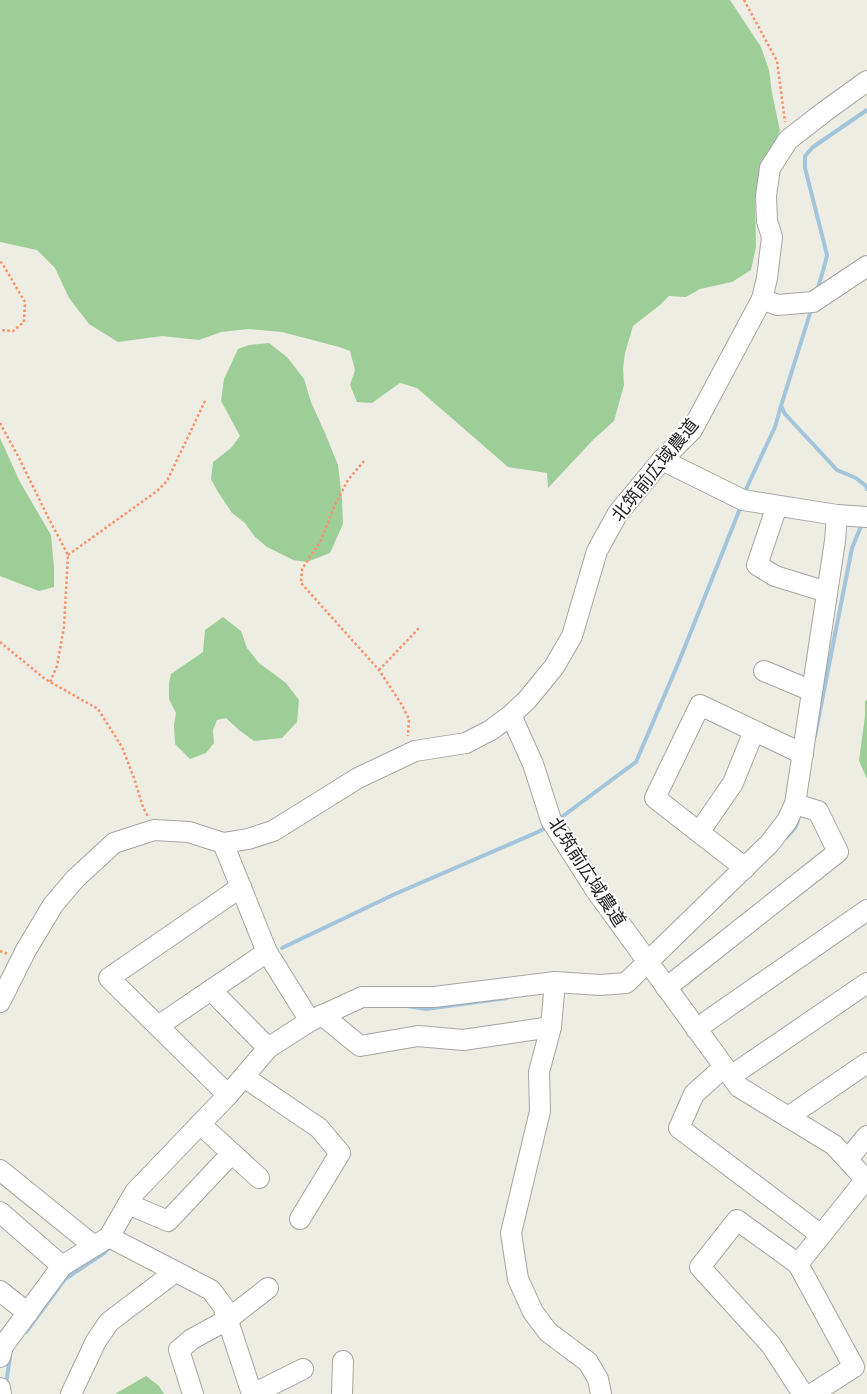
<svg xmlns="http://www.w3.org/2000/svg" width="867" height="1394" font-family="'Asap Condensed','Noto Sans JP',sans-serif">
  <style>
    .forest { fill: #9ece97 }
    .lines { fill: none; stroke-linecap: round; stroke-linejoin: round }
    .stream { stroke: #a3c5dc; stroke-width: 4 }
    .minor-casing { stroke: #a4a4a4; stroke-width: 22 }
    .path { stroke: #fa9169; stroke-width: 2.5; stroke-dasharray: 2.5 2.5; stroke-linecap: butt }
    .minor { stroke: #fff; stroke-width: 20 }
    .labels { text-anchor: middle; stroke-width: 4; stroke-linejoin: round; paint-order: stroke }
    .street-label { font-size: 18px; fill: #1d1d1d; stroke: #fff }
  </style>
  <rect width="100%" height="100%" fill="#eeede3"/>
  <!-- forest -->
  <g class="forest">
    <path d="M0 0H730L761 47 769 70 772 93 780 131 771 149 755 197 756 247 751 270 732 282 700 289 686 297 669 296 660 305 633 326 625 353 623 369 624 385 614 421 594 439 548 488 547 473 508 467 417 388 400 383 372 403 357 402 350 385 355 370 350 351 339 347 282 332 249 329 221 332 199 340 162 336 118 342 89 324 69 298 55 268 37 250 0 242Z"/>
    <path d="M269 343 287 357 304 379 311 402 325 433 338 465 342 500 343 524 330 553 307 562 293 560 267 547 255 537 245 523 232 513 218 492 211 479 213 462 231 448 240 436 221 401 224 379 238 349 249 345Z"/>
    <path d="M0 438 20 482 51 535 54 568V587L39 591 0 576Z"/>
    <path d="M223 617 241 631 247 648 259 663 286 683 299 700 297 722 282 738 254 741 239 730 226 718 217 720 213 730 214 743 206 753 190 759 175 744 174 725 176 713 169 699V683L171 674 203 652 205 630Z"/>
    <path d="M867 700V779L859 761 865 716V701Z"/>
    <path d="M146 1376 159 1386 164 1394H115Z"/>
  </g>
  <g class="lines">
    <!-- stream -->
    <g class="stream">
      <path d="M817 291 825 264 827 255 805 168V156L813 147 867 110"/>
      <path d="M812 307 781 406 785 414 837 470 856 478 866 486 867 489"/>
      <path d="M744 495 747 487 775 427 781 406"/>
      <path d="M815 736 852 548 862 524"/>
      <path d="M559 819 636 762 680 659 741 506"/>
      <path d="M786 838 795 828 798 821"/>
      <path d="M282 948 395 894 538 832 548 826"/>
      <path d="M407 1006 426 1009 507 998"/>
      <path d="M26 1332 65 1279 104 1253 111 1246"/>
      <path d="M6 1384 10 1357"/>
    </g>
    <defs>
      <g id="minor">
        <path d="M762 299 777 305 813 302 867 266"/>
        <path d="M662 460 743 500 837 515 867 517"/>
        <path d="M777 506 757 565 775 576 827 592"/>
        <path d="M764 671 812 691"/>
        <path d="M511 715 533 764 551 820 597 892 731 1076 739 1087 834 1145 867 1181"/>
        <path d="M700 831 733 783 754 731"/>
        <path d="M223 843 267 952 310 1021"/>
        <path d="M745 868 655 798 700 705 803 754"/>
        <path d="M555 982 551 1027 539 1072 540 1111 511 1233 518 1279 533 1312 548 1332 588 1362 598 1379 601 1394"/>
        <path d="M666 988 838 852 818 811 795 804"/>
        <path d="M211 990 268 1048"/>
        <path d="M0 1002 26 950 53 905 75 879 114 843 154 830 189 832 223 843 248 839 273 831 358 778 415 751 466 743 491 730 511 715 527 700 554 667 572 636 597 551 618 513 662 460 692 430 762 299 767 278 772 237 767 221 766 196 770 168 788 140 824 112 867 81"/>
        <path d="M322 1015 360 1046 418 1036 463 1040 551 1027"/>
        <path d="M158 1026 267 952"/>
        <path d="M696 1029 867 910"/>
        <path d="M724 1067 694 1094 679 1128 821 1235"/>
        <path d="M731 1076 867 983"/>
        <path d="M244 1077 319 1128 340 1153 300 1219"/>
        <path d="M228 1095 109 978 241 887"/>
        <path d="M788 1117 867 1063"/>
        <path d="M200 1124 259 1178"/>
        <path d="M848 1159 867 1136"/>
        <path d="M0 1170 94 1246"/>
        <path d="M128 1204 168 1221 232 1153"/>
        <path d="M0 1212 62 1266"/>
        <path d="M109 1237 211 1290 223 1306 252 1394"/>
        <path d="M798 1264 866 1179"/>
        <path d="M0 1291 28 1313"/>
        <path d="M0 1357 3 1346 62 1266 109 1237 135 1192 228 1095 268 1048 310 1021 362 997H434L555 982 600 985 626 983 769 844 787 821 795 804 835 541 837 515"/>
        <path d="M0 1388 1 1394"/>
        <path d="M71 1394 96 1341 109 1322 175 1272"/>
        <path d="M193 1394 179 1350 192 1339 227 1320 268 1288"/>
        <path d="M253 1394 303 1369"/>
        <path d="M342 1394 343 1361"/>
        <path d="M803 1394 771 1345 700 1267 737 1220 798 1264 854 1367 812 1394"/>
      </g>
    </defs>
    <!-- minor casing -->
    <use href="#minor" class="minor-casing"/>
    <!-- path -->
    <g class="path">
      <path d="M744 0 777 61 785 122"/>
      <path d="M0 262 2 263 25 302 24 322 13 331 0 330"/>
      <path d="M0 423 19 458 48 517 68 555 64 627 57 666 50 682"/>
      <path d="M364 461 348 480 335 505 320 542 302 569 301 583 379 670 402 705 409 719 408 736"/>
      <path d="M68 555 157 491 167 481 205 401"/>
      <path d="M0 642 45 679 98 709 122 747 134 778 143 807 148 817"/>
      <path d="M379 670 420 627"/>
      <path d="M0 951 8 954"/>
    </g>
    <!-- minor -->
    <use href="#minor" class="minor"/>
  </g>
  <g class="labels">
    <!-- street labels -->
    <g class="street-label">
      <text transform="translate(655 470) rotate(-51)" y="6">北筑前広域農道</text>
      <text transform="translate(587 872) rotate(57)" y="6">北筑前広域農道</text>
    </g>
  </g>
</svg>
